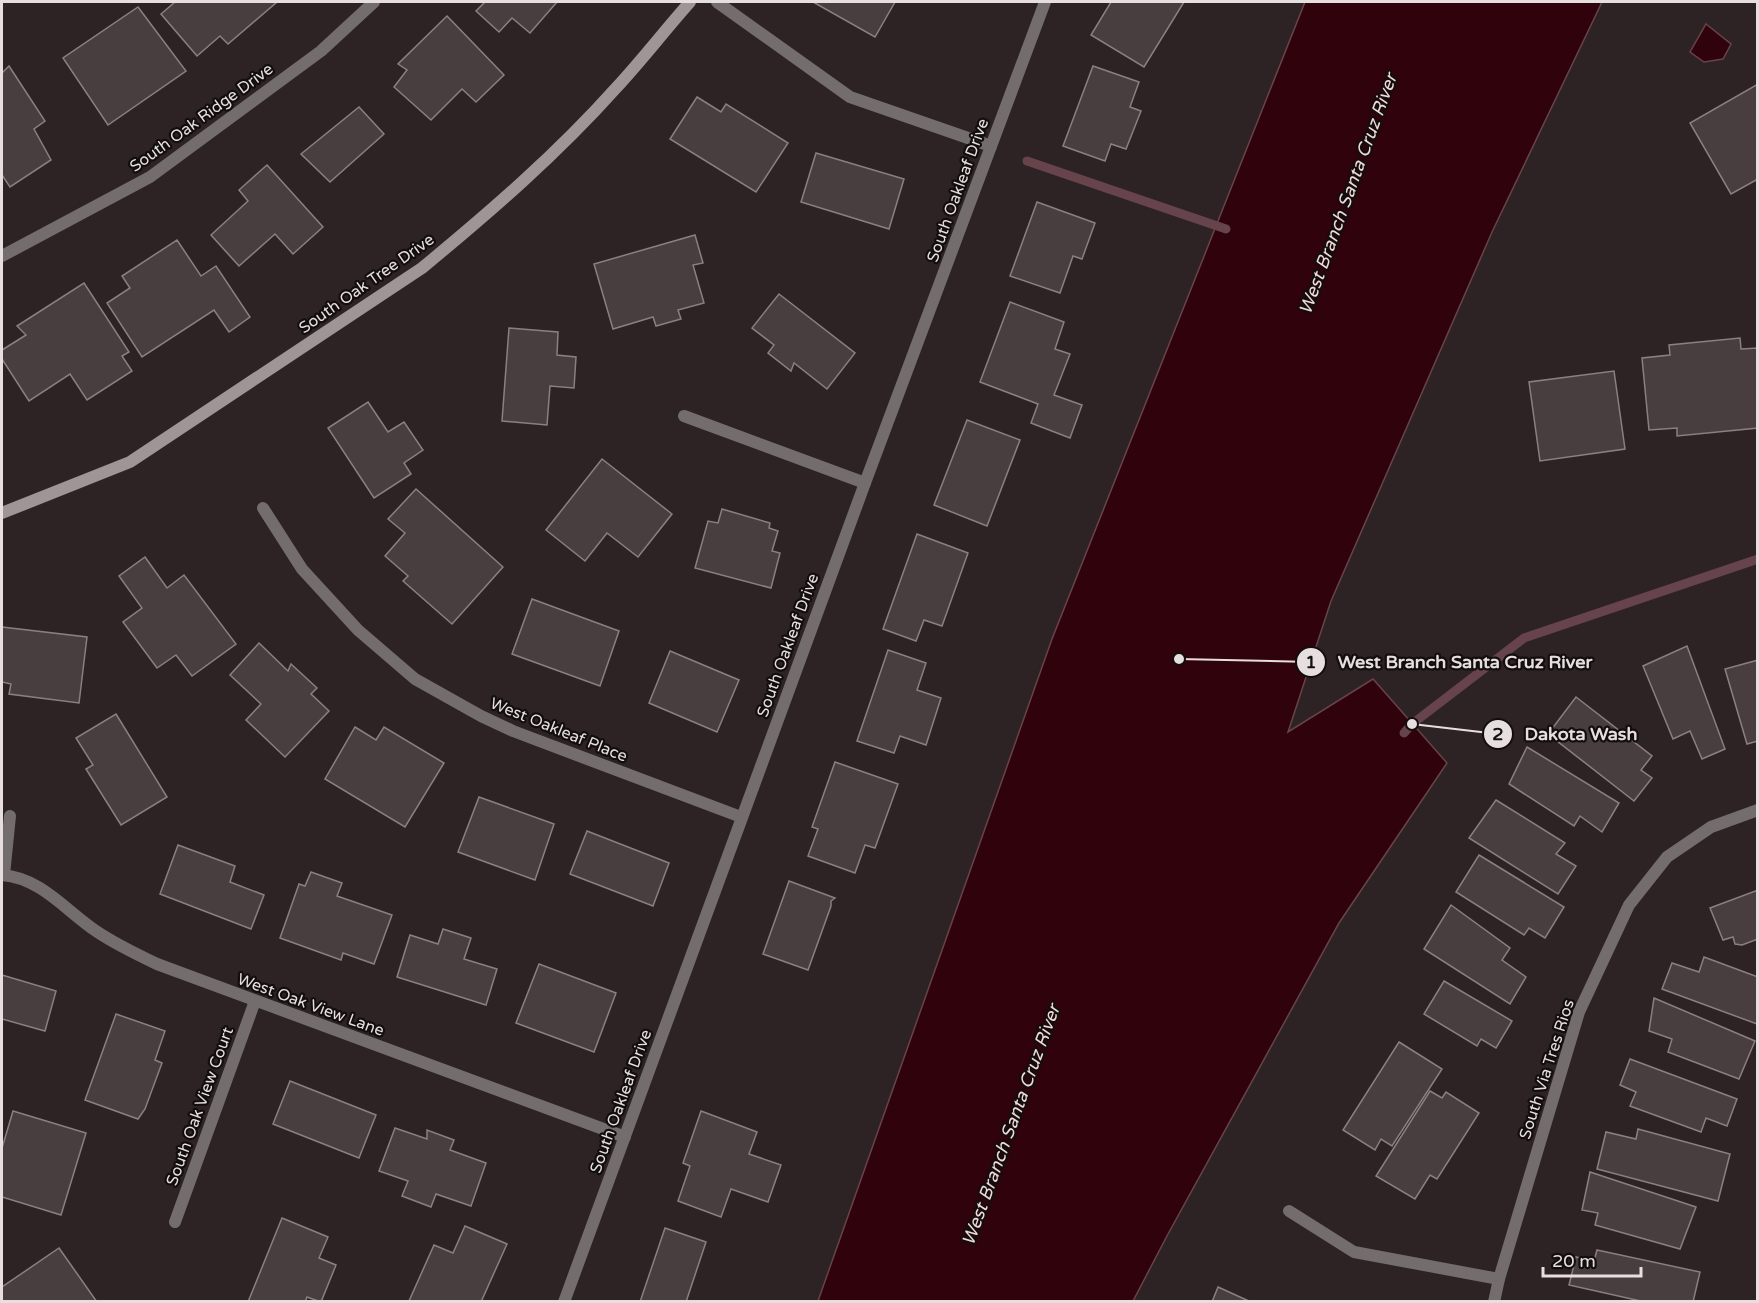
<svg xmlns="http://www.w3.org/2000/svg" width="1759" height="1303" font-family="'Varela Round',sans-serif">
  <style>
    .water { fill: #30020c; stroke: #67444b; stroke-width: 1.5 }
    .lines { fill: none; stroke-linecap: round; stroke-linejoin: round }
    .stream { stroke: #67444b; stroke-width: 9 }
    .building { fill: #493e3f; stroke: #8c7f80; stroke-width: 1.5 }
    .street { stroke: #736d6d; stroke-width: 12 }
    .secondary { stroke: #9e9596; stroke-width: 12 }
    .labels { text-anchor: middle; stroke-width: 4.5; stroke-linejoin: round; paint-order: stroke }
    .street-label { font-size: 16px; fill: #e7dfdf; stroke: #130e0e }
    .water-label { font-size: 18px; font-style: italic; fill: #f4d8da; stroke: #130e0e }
    .leader { fill: none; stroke: #e7dfdf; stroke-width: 2 }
    .callout-dot { fill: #e7dfdf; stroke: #130e0e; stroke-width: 2 }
    .mark-label { font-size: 18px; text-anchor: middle; font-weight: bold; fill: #111 }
    .callout-label { font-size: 18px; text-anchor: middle; font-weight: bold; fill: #e7dfdf; stroke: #130e0e; stroke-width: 4.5; stroke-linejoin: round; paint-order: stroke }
  </style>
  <rect width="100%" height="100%" fill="#2e2324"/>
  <!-- water -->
  <g class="water">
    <path d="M1305 2H1602L1492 232 1331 601 1288 732 1373 679 1447 763 1339 923 1168 1234 1133 1301H818L1052 639Z"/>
    <path d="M1706 24 1731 44 1723 59 1704 62 1690 52Z"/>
  </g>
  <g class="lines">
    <!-- stream -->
    <g class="stream">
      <path d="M1027 161 1226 229"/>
      <path d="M1404 733 1412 724 1524 638 1758 559"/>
    </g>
  </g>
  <!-- building -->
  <g class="building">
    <path d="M175 2H277L228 44 220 36 197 56 161 14Z"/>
    <path d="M485 2H557L530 33 512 18 499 32 476 11Z"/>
    <path d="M813 2H895L875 37Z"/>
    <path d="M1111 2H1184L1144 67 1091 35Z"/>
    <path d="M138 7 186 71 108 125 63 58Z"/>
    <path d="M447 16 504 75 476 102 462 89 431 120 394 87 407 70 398 64Z"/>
    <path d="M9 66 45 121 34 129 51 160 10 187 2 175V73Z"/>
    <path d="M1093 66 1139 82 1130 107 1141 111 1126 149 1111 144 1105 161 1063 146Z"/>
    <path d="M1758 84V179L1731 194 1690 123Z"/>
    <path d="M697 97 721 112 726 104 788 143 756 192 670 139Z"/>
    <path d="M359 107 384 134 330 182 301 154Z"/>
    <path d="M816 153 904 179 889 229 801 202Z"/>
    <path d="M267 165 323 227 293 254 275 234 239 266 211 235 248 201 239 190Z"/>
    <path d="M1037 202 1095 223 1082 259 1073 256 1060 293 1010 276Z"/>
    <path d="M695 235 703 263 693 265 704 303 678 310 681 319 656 326 653 317 613 329 594 264Z"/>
    <path d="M177 240 201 276 216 266 250 317 229 332 214 310 142 357 107 303 130 288 122 276Z"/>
    <path d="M84 283 129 352 122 356 132 371 87 400 70 374 29 401 2 359V350L26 335 17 326Z"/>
    <path d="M779 294 855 353 827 389 794 363 791 371 768 353 774 345 752 328Z"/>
    <path d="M1010 302 1064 322 1055 349 1070 354 1054 395 1082 405 1070 438 1031 423 1038 404 980 382Z"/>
    <path d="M509 328 558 332 557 355 576 357 574 388 550 386 547 425 502 421Z"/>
    <path d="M1740 338 1741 349 1758 348V428L1677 436V428L1649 430 1642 358 1670 355 1669 345Z"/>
    <path d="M1614 371 1625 449 1540 461 1529 382Z"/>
    <path d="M368 402 388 432 404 422 423 450 404 463 411 474 374 498 328 428Z"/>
    <path d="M967 420 1020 440 987 526 934 505Z"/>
    <path d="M602 459 672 514 638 557 607 533 585 561 546 530Z"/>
    <path d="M416 489 503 567 452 624 403 581 408 576 385 556 405 533 388 519Z"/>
    <path d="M722 509 770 523 769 528 778 531 772 551 780 553 771 588 695 568 708 521 718 523Z"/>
    <path d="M917 534 968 553 942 626 924 620 916 641 883 629Z"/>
    <path d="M145 557 167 588 184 575 236 644 192 676 176 655 157 668 123 622 142 608 119 576Z"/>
    <path d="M532 599 619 631 600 686 512 654Z"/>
    <path d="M2 627 87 637 79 703 9 694 11 684 2 682Z"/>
    <path d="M259 643 288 671 291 664 317 688 311 694 329 711 285 757 246 720 261 704 230 675Z"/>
    <path d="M1687 646 1725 749 1702 759 1690 731 1673 739 1643 666Z"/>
    <path d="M888 650 926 663 917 690 941 698 926 745 900 736 894 753 857 741Z"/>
    <path d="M670 651 739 680 717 732 649 703Z"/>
    <path d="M1758 660V741L1747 744 1725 669Z"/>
    <path d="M1576 697 1652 756 1641 770 1652 778 1634 801 1548 734Z"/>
    <path d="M116 714 167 797 121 825 86 769 93 765 76 738Z"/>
    <path d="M355 727 376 740 384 727 444 763 405 827 325 779Z"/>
    <path d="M1527 747 1619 803 1602 832 1580 816 1574 826 1509 784Z"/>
    <path d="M835 762 898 784 875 848 865 845 855 873 808 856 818 829 812 827Z"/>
    <path d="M479 797 554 824 535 880 458 852Z"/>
    <path d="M1496 800 1565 843 1556 854 1576 866 1558 894 1469 838Z"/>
    <path d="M587 831 669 863 653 906 570 874Z"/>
    <path d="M178 845 235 866 230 882 264 895 251 929 160 894Z"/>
    <path d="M1479 855 1564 907 1545 938 1529 928 1524 935 1456 892Z"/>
    <path d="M311 872 342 883 337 896 392 915 374 964 343 953 341 960 280 938 299 884 305 886Z"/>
    <path d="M789 881 835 898 831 901V906L808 970 763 954Z"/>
    <path d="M1758 890V939L1742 945 1735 944 1733 937 1723 940 1710 908Z"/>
    <path d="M1451 905 1510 948 1502 960 1526 977 1510 1004 1424 949Z"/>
    <path d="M443 929 471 938 464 959 497 969 486 1005 397 977 410 935 438 944Z"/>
    <path d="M1704 957 1758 977 1757 1024 1662 989 1672 963 1699 972Z"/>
    <path d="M539 964 616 993 594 1052 516 1023Z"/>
    <path d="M2 975 56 991 45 1031 2 1019Z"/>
    <path d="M1444 981 1512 1021 1496 1048 1481 1039 1477 1046 1424 1014Z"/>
    <path d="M1654 998 1755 1041 1739 1079 1668 1052 1672 1039 1649 1031Z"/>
    <path d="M116 1014 165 1031 155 1060 162 1063 145 1109 138 1119 85 1100Z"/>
    <path d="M1399 1042 1442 1069 1392 1146 1381 1139 1375 1150 1343 1130Z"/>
    <path d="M1630 1059 1737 1099 1727 1126 1706 1118 1701 1132 1630 1106 1636 1092 1620 1085Z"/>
    <path d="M290 1081 376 1115 359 1158 273 1124Z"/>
    <path d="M1430 1091 1442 1098 1446 1092 1479 1113 1437 1179 1430 1175 1415 1199 1376 1176Z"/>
    <path d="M13 1111 86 1133 61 1215 2 1197V1148Z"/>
    <path d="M701 1111 757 1132 749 1154 781 1165 768 1202 731 1189 721 1217 678 1201 690 1166 683 1163Z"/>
    <path d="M395 1128 427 1139V1130L454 1140 450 1150 486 1163 471 1206 436 1194 431 1207 402 1196 408 1181 379 1171Z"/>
    <path d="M1638 1129 1730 1154 1718 1201 1597 1169 1606 1132 1636 1139Z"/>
    <path d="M1590 1172 1696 1207 1680 1249 1595 1225 1598 1213 1582 1210Z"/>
    <path d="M282 1218 328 1237 319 1258 336 1265 321 1302 307 1297 305 1302H248Z"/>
    <path d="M465 1226 507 1244 481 1302 409 1301 434 1245 453 1253Z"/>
    <path d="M665 1228 706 1242 686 1302H640Z"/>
    <path d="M59 1248 97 1302H2V1287Z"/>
    <path d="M1597 1250 1700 1272 1693 1302H1645L1569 1285 1576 1257 1594 1261Z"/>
    <path d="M1218 1287 1251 1302H1212Z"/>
  </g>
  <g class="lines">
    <!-- street -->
    <g class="street">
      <path d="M717 2 850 97 991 146"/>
      <path d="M2 256 150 177 321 51 374 2"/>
      <path d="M684 416 865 483"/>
      <path d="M263 508 302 569 358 630 415 679 481 716 513 731 741 817"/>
      <path d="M2 875C41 878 65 910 96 931 115 944 136 954 157 964L625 1137"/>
      <path d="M4 875 10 816"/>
      <path d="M1289 1211 1354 1252 1499 1279"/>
      <path d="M175 1222 255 1001"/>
      <path d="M564 1302 865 483 1045 2"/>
      <path d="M1494 1302 1499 1279 1579 1012 1629 905 1667 857 1711 827 1758 810"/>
    </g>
    <!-- secondary -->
    <path class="secondary" d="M2 513 130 462 422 268C490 212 557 154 616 88 642 60 665 30 690 2"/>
  </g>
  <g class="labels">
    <!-- street labels -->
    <g class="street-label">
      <text transform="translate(201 117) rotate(-36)" y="6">South Oak Ridge Drive</text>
      <text transform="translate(957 190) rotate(-70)" y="6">South Oakleaf Drive</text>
      <text transform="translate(366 283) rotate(-35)" y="6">South Oak Tree Drive</text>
      <text transform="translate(787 645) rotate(-70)" y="6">South Oakleaf Drive</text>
      <text transform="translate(559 729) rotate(22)" y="6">West Oakleaf Place</text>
      <text transform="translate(311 1004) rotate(20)" y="6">West Oak View Lane</text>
      <text transform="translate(1546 1069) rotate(-72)" y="6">South Via Tres Rios</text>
      <text transform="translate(620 1101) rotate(-70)" y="6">South Oakleaf Drive</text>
      <text transform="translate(199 1106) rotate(-70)" y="6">South Oak View Court</text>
    </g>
    <!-- water labels -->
    <g class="water-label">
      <text transform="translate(1348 194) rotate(-70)" y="6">West Branch Santa Cruz River</text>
      <text transform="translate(1011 1125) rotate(-70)" y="6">West Branch Santa Cruz River</text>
    </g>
  </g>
  <!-- callouts -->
  <path class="leader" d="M1179 659L1311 662M1412 724L1498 734"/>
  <g class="callout-dot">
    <circle cx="1179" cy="659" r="6"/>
    <circle cx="1412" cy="724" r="6"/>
    <circle cx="1311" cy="662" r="15"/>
    <circle cx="1498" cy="734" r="15"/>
  </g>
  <g class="mark-label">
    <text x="1311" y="668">1</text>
    <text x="1498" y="740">2</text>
  </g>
  <g class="callout-label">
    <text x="1465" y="668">West Branch Santa Cruz River</text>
    <text x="1581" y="740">Dakota Wash</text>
  </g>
  <!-- border -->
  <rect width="1759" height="1303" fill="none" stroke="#e7dfdf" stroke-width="6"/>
  <!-- scale -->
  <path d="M1543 1267v9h98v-9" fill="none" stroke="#e7dfdf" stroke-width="3"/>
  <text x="1552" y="1267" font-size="18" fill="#e7dfdf" stroke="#130e0e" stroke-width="4.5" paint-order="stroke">20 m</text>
</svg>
